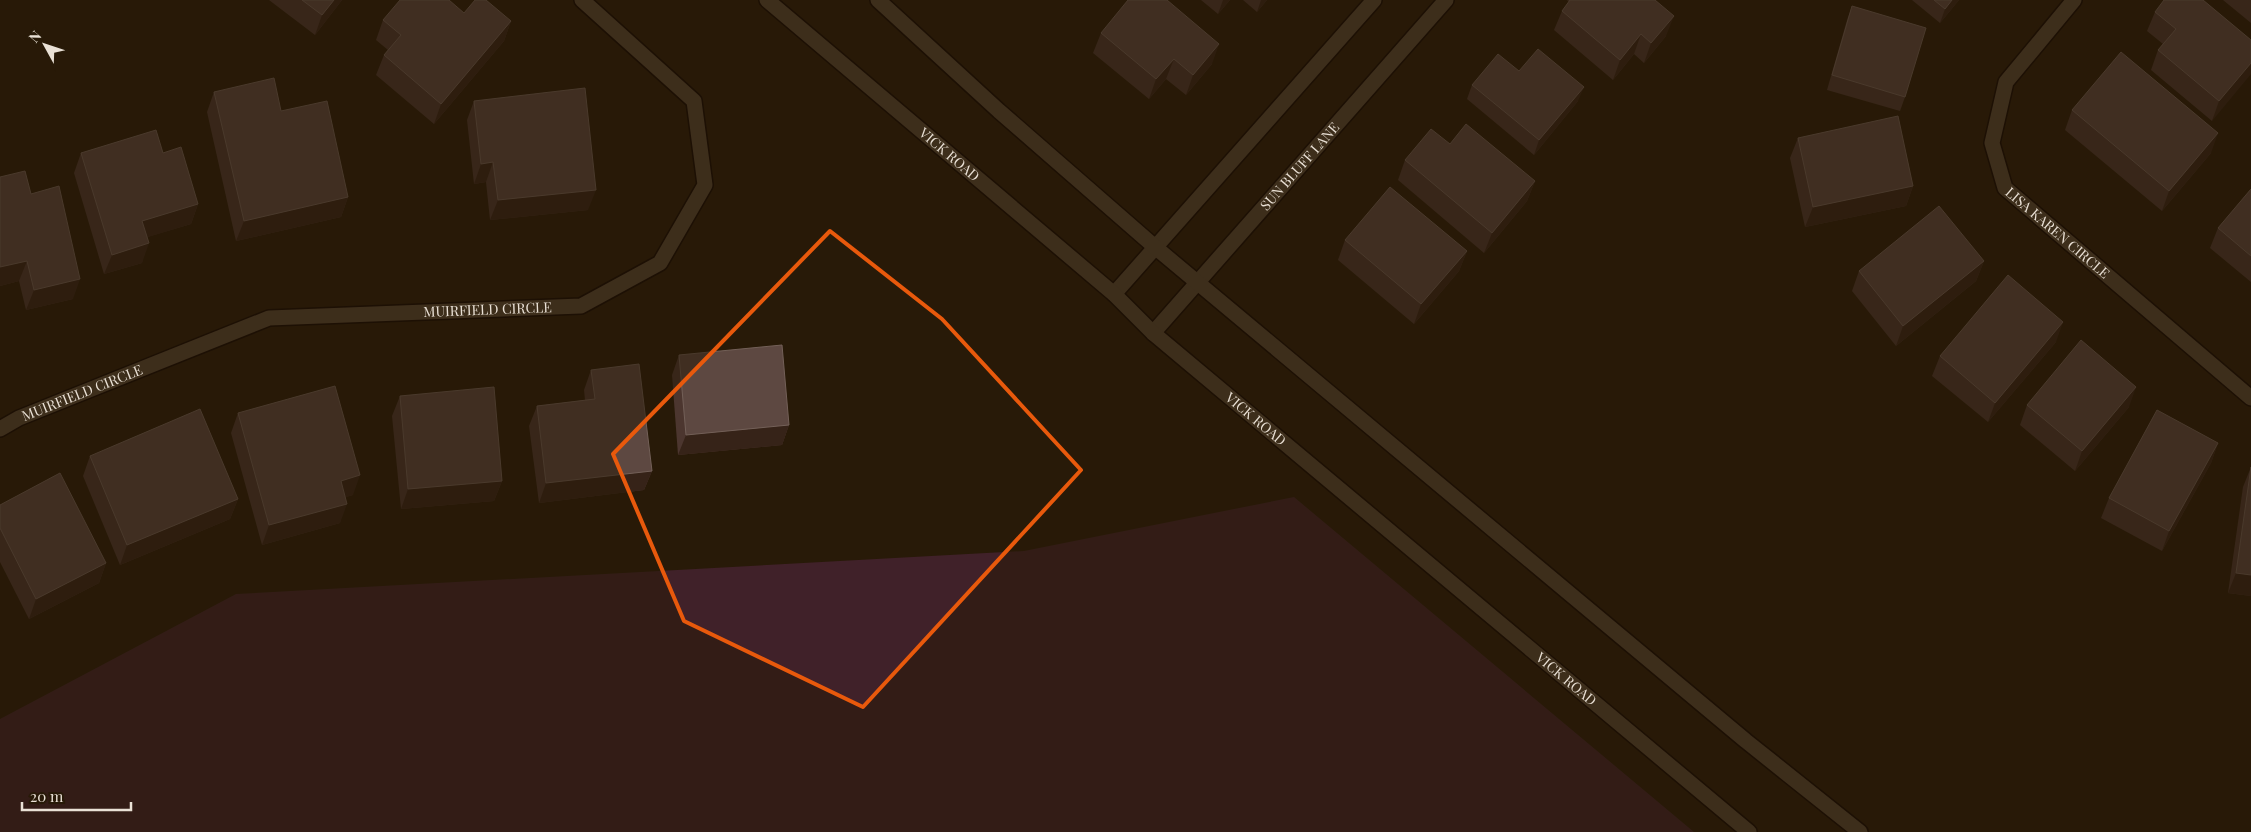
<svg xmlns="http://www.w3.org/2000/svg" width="2251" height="832" font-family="'Playfair Display',serif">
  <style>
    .green { fill: #402129 }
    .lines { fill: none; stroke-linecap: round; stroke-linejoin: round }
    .street-casing { stroke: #100500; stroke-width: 18 }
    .secondary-casing { stroke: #100500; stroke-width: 18 }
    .street { stroke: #574734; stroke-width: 15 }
    .secondary { stroke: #574734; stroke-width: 15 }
    .wall { fill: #4c362f }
    .shaded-wall { fill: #362318 }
    .building { fill: #5d4841; stroke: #736058 }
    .marked { fill: none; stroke: #e8590c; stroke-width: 4; stroke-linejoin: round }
    .labels { text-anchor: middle; stroke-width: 4; stroke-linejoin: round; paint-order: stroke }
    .street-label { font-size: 14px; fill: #eae1d6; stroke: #281a08 }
  </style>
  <rect width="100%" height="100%" fill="#281a08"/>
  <!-- green -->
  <path class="green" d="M1294 497 1694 832H0V719L236 594 1024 551Z"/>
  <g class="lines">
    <defs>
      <g id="street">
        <path id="s1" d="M2074 0 2006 82 1992 143 2005 188 2251 398"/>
        <path d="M1114 294 1374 0"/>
        <path id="s2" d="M1153 333 1446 0"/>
        <path id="s3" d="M0 429 19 418 269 318 581 306 660 263 705 185 694 101 582 0"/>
      </g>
      <g id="secondary">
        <path id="s4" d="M767 0 1114 294 1153 333 1749 832"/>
        <path d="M878 0 999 111 1155 247 1746 741 1860 832"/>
      </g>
    </defs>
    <!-- street casing -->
    <use href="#street" class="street-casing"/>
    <!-- secondary casing -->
    <use href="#secondary" class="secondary-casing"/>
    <!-- street -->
    <use href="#street" class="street"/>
    <!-- secondary -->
    <use href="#secondary" class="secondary"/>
  </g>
  <!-- wall -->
  <g class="wall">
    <path d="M269 0H342L315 35Z"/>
    <path d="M1201 0H1230L1218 14Z"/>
    <path d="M1243 0H1267L1257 12Z"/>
    <path d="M1567 0H1655L1666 36 1644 63 1634 54 1613 80 1554 30 1562 11 1569 2Z"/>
    <path d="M1912 0H1959L1940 23Z"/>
    <path d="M2223 0H2251V23Z"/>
    <path d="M1852 6 1905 97 1900 111 1827 90 1847 20Z"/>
    <path d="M2155 12 2251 40 2212 121 2151 70 2158 50 2163 44 2147 31Z"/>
    <path d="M464 13 511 21 504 41 434 124 376 75 384 55 388 50 376 40 383 20Z"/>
    <path d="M1101 33 1212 64 1186 95 1166 79 1149 99 1093 53Z"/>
    <path d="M1519 71 1578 101 1534 155 1467 99 1472 85Z"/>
    <path d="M214 92 281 111 348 197 341 217 236 241 207 112Z"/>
    <path d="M474 101 588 210 490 220 486 182 474 184 467 120Z"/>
    <path d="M2072 110 2211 153 2162 211 2065 130Z"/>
    <path d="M1798 138 1913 186 1906 206 1805 227 1790 158Z"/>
    <path d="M1450 144 1535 181 1527 201 1484 253 1398 180 1405 160Z"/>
    <path d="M81 153H163L198 204 191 224 147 237 142 263 104 274 74 173Z"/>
    <path d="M0 177 31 194 73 299 26 310 19 281 0 286Z"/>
    <path d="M2251 189V282L2210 248 2218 228Z"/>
    <path d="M1345 240 1467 251 1459 271 1414 324 1338 260Z"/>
    <path d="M1984 261 1976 281 1896 346 1852 291 1859 271Z"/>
    <path d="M2056 342 1988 422 1932 376 1940 356Z"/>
    <path d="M679 355 789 425 782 445 678 455 672 375Z"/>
    <path d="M591 370 652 471 644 490 539 503 529 426 537 406 585 400 584 390Z"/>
    <path d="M400 396 502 481 494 501 401 509 392 416Z"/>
    <path d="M2027 405 2129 407 2075 471 2020 425Z"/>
    <path d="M238 413 353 495 345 497 340 523 262 545 231 433Z"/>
    <path d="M2218 443 2211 463 2162 551 2101 518 2109 498Z"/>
    <path d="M90 456 238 499 230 519 120 565 83 476Z"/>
    <path d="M2251 467V596L2228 593 2243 487Z"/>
    <path d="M0 505 106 563 99 583 29 619 0 562Z"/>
  </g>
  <!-- shaded-wall -->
  <g class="shaded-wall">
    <path d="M334 0H342L315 35 322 15Z"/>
    <path d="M1223 0H1230L1218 14Z"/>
    <path d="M1261 0H1267L1257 12Z"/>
    <path d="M1952 0H1959L1940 23 1945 9Z"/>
    <path d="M1674 16 1666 36 1644 63 1651 43Z"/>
    <path d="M511 21 504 41 434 124 441 104Z"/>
    <path d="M1641 34 1634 54 1613 80 1620 60Z"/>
    <path d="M1219 44 1212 64 1186 95 1193 75Z"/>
    <path d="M1174 59 1166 79 1149 99 1156 79Z"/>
    <path d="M2251 63V74L2212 121 2219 101Z"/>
    <path d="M1584 87 1578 101 1534 155 1539 140Z"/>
    <path d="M2218 133 2211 153 2162 211 2169 191Z"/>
    <path d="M493 162 486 182 474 184 481 164Z"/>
    <path d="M1535 181 1527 201 1484 253 1492 233Z"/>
    <path d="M1913 186 1906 206 1805 227 1813 207Z"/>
    <path d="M596 190 588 210 490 220 498 200Z"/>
    <path d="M348 197 341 217 236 241 244 221Z"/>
    <path d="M198 204 191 224 135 241 142 221Z"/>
    <path d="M149 243 142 263 104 274 112 255Z"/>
    <path d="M1467 251 1459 271 1414 324 1421 304Z"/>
    <path d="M27 261 19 281 0 286V267Z"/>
    <path d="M1984 261 1976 281 1896 346 1903 326Z"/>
    <path d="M80 279 73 299 26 310 34 290Z"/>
    <path d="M2063 322 2056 342 1988 422 1995 403Z"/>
    <path d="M2136 387 2129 407 2075 471 2082 451Z"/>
    <path d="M789 425 782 445 678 455 686 435Z"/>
    <path d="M2218 443 2211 463 2162 551 2169 531Z"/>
    <path d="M652 471 644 490 539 503 546 483Z"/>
    <path d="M360 475 353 495 334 501 341 481Z"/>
    <path d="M502 481 494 501 401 509 408 489Z"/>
    <path d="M238 499 230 519 120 565 127 545Z"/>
    <path d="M347 504 340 523 262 545 269 525Z"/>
    <path d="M106 563 99 583 29 619 36 599Z"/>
    <path d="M2236 573 2251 575V596L2228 593Z"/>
  </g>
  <!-- building -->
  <g class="building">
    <path d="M302 0H334L322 15Z"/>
    <path d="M400 0H449L464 13 475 0H486L511 21 441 104 384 55 401 35 383 20Z"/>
    <path d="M1128 0H1167L1219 44 1193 75 1174 59 1156 79 1101 33Z"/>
    <path d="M1570 0H1655L1674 16 1651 43 1641 34 1620 60 1562 11Z"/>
    <path d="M1934 0H1952L1945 9Z"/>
    <path d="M2164 0H2203L2251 40V63L2219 101 2158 50 2176 29 2155 12Z"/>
    <path d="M1852 6 1926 28 1905 97 1832 75Z"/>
    <path d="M1538 49 1584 87 1539 140 1472 85 1498 54 1519 71Z"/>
    <path d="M2121 52 2218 133 2169 191 2072 110Z"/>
    <path d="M274 78 281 111 327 101 348 197 244 221 214 92Z"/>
    <path d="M585 88 596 190 498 200 493 162 481 164 474 101Z"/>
    <path d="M1898 116 1913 186 1813 207 1798 138Z"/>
    <path d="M1466 124 1535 181 1492 233 1405 160 1431 129 1450 144Z"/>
    <path d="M156 130 163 153 181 147 198 204 142 221 149 243 112 255 81 153Z"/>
    <path d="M25 171 31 194 59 186 80 279 34 290 27 261 0 267V177Z"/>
    <path d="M1390 187 1467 251 1421 304 1345 240Z"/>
    <path d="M2251 189V256L2218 228Z"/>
    <path d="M1939 206 1984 261 1903 326 1859 271Z"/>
    <path d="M2008 275 2063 322 1995 403 1940 356Z"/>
    <path d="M2081 340 2136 387 2082 451 2027 405Z"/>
    <path d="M782 345 789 425 686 435 679 355Z"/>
    <path d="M639 364 652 471 546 483 537 406 595 399 591 370Z"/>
    <path d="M335 386 360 475 341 481 347 504 269 525 238 413Z"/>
    <path d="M494 387 502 481 408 489 400 396Z"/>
    <path d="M200 409 238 499 127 545 90 456Z"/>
    <path d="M2157 410 2218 443 2169 531 2109 498Z"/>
    <path d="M2251 467V575L2236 573Z"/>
    <path d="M60 473 106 563 36 599 0 528V505Z"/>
  </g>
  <!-- marked area -->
  <path d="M0 0H2251V832H0ZM830 231 942 319 1081 470 863 707 684 621 613 454Z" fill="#281a08" fill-opacity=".55" fill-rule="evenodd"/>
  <path class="marked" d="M830 231 942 319 1081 470 863 707 684 621 613 454Z"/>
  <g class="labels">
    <!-- street labels -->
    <g class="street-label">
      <text dy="5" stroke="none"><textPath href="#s4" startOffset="239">VICK ROAD</textPath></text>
      <text dy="5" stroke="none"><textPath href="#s2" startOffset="222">SUN BLUFF LANE</textPath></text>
      <text dy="5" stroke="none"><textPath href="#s1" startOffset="285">LISA KAREN CIRCLE</textPath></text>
      <text dy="5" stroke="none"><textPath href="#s3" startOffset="510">MUIRFIELD CIRCLE</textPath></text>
      <text dy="5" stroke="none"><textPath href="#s3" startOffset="90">MUIRFIELD CIRCLE</textPath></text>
      <text dy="5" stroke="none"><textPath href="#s4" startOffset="644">VICK ROAD</textPath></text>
      <text dy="5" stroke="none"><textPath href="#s4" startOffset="1049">VICK ROAD</textPath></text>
    </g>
  </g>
  <!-- north arrow -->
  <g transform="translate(45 45) rotate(310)" stroke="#281a08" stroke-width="4" paint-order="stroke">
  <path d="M0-4L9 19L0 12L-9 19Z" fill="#eae1d6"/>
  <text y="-8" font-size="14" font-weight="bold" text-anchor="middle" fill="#eae1d6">N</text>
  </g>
  <!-- scale -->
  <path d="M22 802v8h109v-8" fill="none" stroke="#eae1d6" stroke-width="2.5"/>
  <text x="30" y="802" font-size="15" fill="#eae1d6" stroke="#281a08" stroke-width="4" paint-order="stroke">20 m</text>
</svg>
